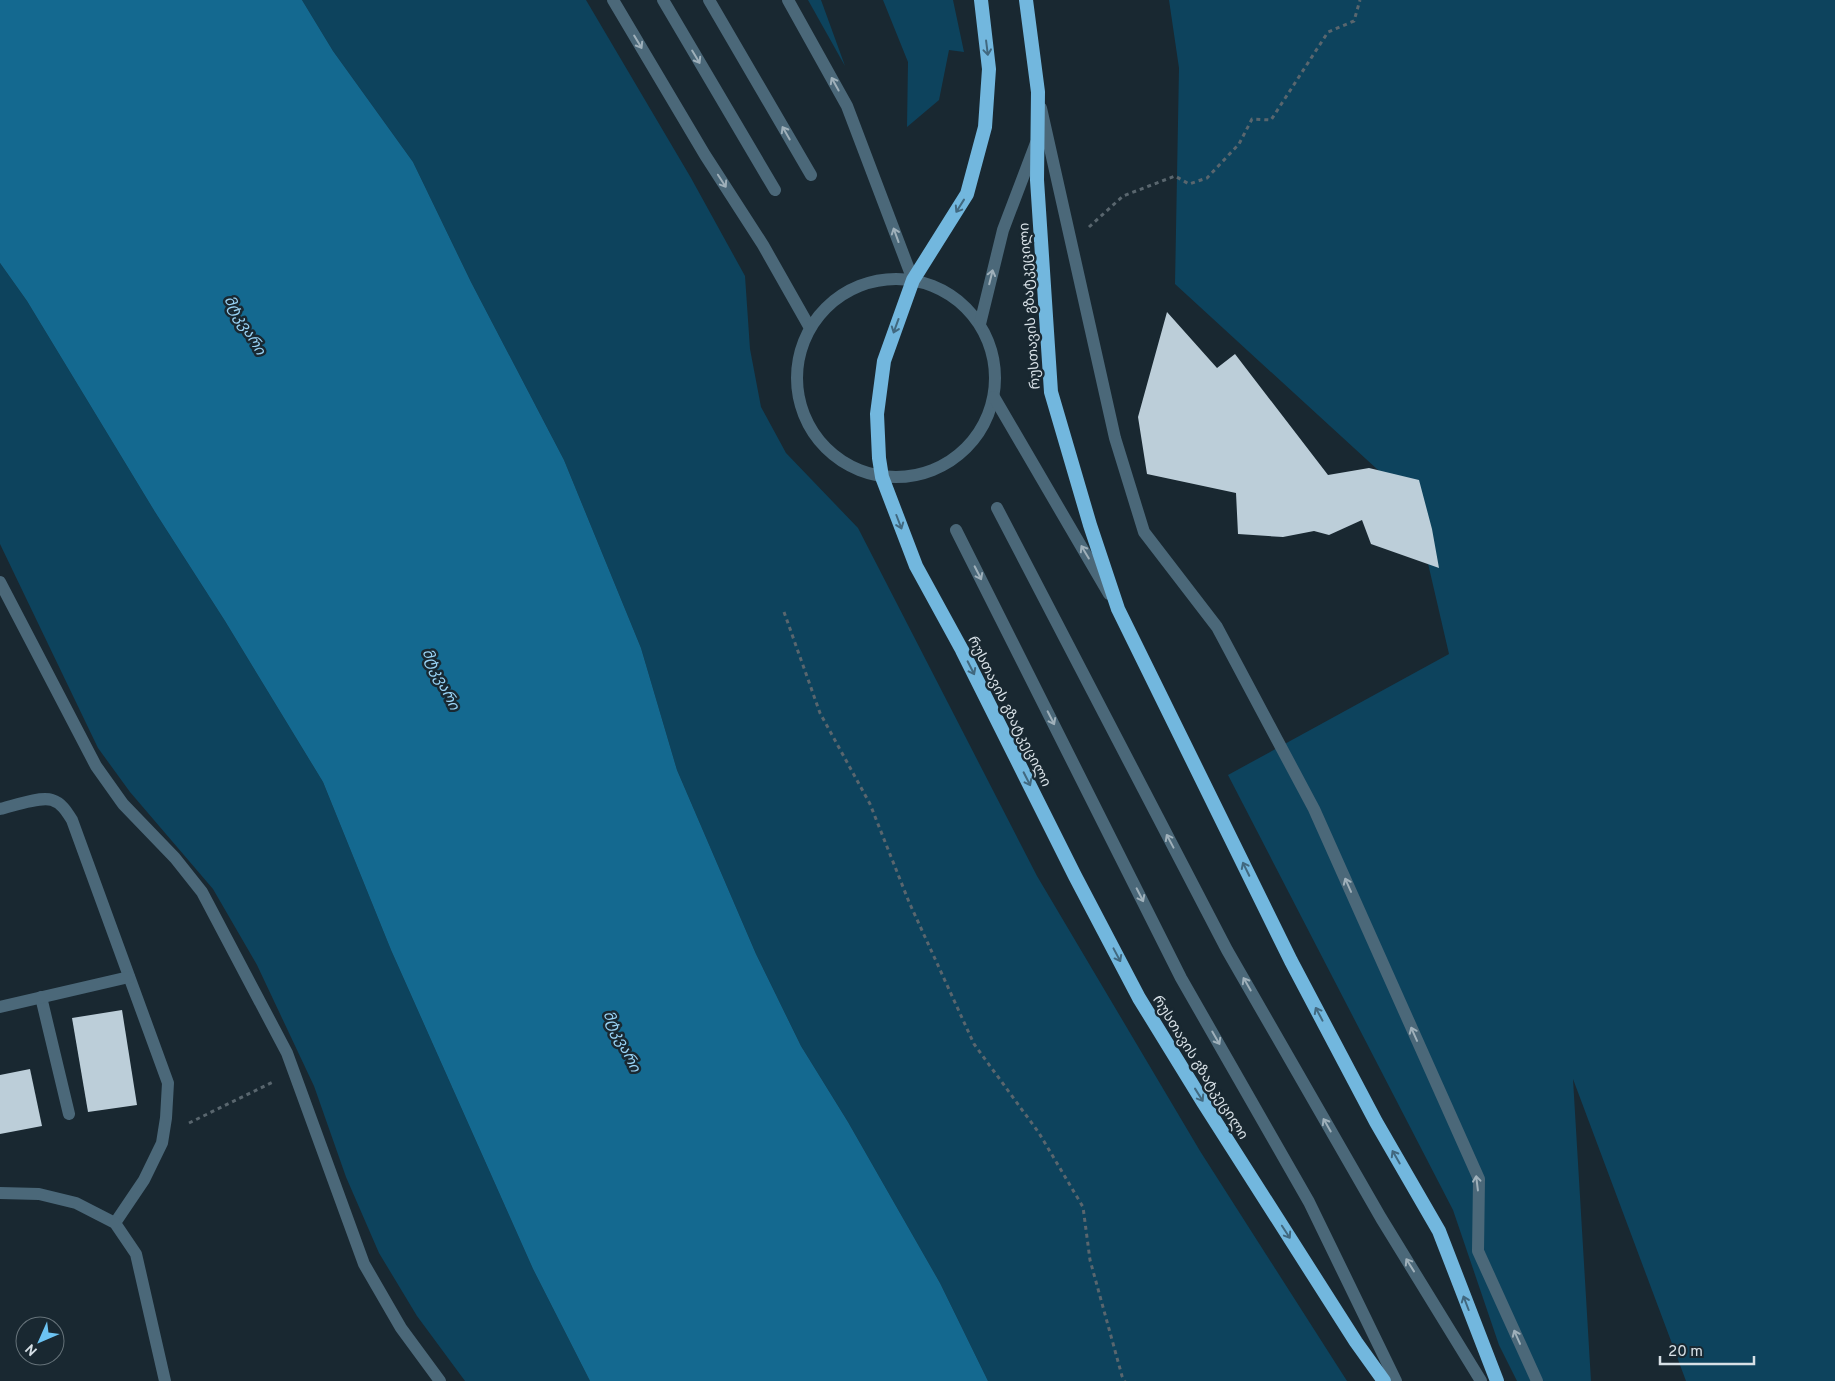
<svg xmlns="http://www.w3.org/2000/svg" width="1835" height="1381" font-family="Overpass,'Noto Sans Georgian',sans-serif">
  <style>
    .green { fill: #0d435d }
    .water { fill: #146990 }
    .building { fill: #bcced9 }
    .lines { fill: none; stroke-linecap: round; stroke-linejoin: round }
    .path { stroke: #59666e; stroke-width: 3; stroke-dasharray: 4 4; stroke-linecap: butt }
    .service { stroke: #4b6879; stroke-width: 12 }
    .trunk { stroke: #72b7de; stroke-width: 14 }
    .oneway { stroke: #9fb0ba }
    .oneway2 { stroke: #41687f }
    .labels { text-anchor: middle; stroke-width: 5; stroke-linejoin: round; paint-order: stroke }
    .street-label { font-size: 14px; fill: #d7e0e6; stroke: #192831 }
    .water-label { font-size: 15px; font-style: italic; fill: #99d3f5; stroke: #192831 }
  </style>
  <rect width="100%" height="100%" fill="#192831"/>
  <!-- green -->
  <g class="green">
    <path d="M302 0H586L691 178 745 276 750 349 761 407 786 453 858 528 1037 876 1200 1151 1347 1381H988L940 1283 848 1122 801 1046 756 954 677 770 641 648 564 460 471 282 413 162 333 51Z"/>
    <path d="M808 0H821L845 66Z"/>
    <path d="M883 0H953L964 52 949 50 939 100 907 127 908 62Z"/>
    <path d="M1169 0H1835V1381H1686L1573 1079 1591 1381H1517L1499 1345 1453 1210 1228 775 1449 654 1414 503 1175 284 1179 68Z"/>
    <path d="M0 263 27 301 155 512 225 621 323 782 391 950 533 1269 590 1381H465L417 1316 379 1253 346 1177 314 1086 257 965 213 889 130 792 98 748 0 544Z"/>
  </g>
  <!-- water -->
  <path class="water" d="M0 0H302L333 51 413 162 471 282 564 460 641 648 677 770 756 954 801 1046 848 1122 940 1283 988 1381H590L533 1269 391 950 323 782 225 621 155 512 27 301 0 263Z"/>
  <!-- building -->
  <g class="building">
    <path d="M1167 312 1217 368 1235 354 1328 475 1369 468 1419 480 1432 529 1439 568 1371 544 1362 520 1329 535 1314 531 1283 537 1238 534 1236 493 1147 474 1138 417Z"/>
    <path d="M122 1010 137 1105 88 1112 72 1018Z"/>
    <path d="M30 1069 42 1126 0 1134V1075Z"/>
  </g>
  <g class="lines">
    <!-- path -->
    <g class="path">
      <path d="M1089 227 1123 196 1175 176 1189 184 1207 178 1239 144 1252 119 1271 120 1328 32 1354 21 1360 0"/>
      <path d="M784 612 820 713 870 804 909 902 974 1044 1039 1133 1083 1207 1090 1260 1122 1376 1125 1381"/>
      <path d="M189 1123 273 1082"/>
    </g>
    <!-- service -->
    <g class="service">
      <path d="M613 0 705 155 763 245 810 328"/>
      <path d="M663 0 775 190"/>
      <path d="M709 0 811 175"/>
      <path d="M788 0 847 106 913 280"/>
      <path d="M1041 108 1115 438 1144 532 1217 627 1314 809 1479 1179 1478 1251 1537 1381"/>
      <circle cx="896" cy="378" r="99"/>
      <path d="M980 324 1003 230 1036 143"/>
      <path d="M994 397 1109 594"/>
      <path d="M997 508 1227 950 1381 1218 1481 1381"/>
      <path d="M956 530 1181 978 1309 1202 1396 1381"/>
      <path d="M0 582 96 766 123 804 175 858 202 892 287 1053 364 1264 401 1328 440 1381"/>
      <path d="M0 809C13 806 40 796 52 800 62 803 67 812 72 820L168 1083 166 1118 162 1143 144 1180 115 1223"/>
      <path d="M41 997 69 1114"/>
      <path d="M0 1007 129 977"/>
      <path d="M0 1193 39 1194 76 1203 115 1223 136 1254 165 1381"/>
    </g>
    <!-- trunk -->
    <g class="trunk">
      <path d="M981 0 989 69 985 127 967 194 913 280 884 361 877 414 879 458 882 477 916 566 962 650 1075 876 1139 998 1203 1102 1356 1342 1384 1381"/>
      <path d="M1026 0 1038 92 1037 180 1051 392 1090 525 1118 609 1291 961 1376 1122 1439 1231 1497 1381"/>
    </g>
  </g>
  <!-- one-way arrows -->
  <defs><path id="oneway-shaft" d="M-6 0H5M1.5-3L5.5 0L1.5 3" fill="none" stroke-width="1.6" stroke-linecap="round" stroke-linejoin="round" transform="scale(1.25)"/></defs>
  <g class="oneway">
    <use href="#oneway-shaft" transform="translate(638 42) rotate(59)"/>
    <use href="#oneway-shaft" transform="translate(696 57) rotate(59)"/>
    <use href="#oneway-shaft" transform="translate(835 84) rotate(-119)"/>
    <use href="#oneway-shaft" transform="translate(786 133) rotate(-120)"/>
    <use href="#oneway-shaft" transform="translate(722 181) rotate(57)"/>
    <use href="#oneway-shaft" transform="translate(896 235) rotate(-110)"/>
    <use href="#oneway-shaft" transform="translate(991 277) rotate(-76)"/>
    <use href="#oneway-shaft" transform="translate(1085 552) rotate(-121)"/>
    <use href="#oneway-shaft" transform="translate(978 573) rotate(63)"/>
    <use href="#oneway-shaft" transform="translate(1051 718) rotate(63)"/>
    <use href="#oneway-shaft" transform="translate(1170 841) rotate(-118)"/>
    <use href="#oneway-shaft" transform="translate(1348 885) rotate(-114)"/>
    <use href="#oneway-shaft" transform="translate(1140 895) rotate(63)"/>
    <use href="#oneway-shaft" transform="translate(1247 984) rotate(-120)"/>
    <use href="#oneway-shaft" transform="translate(1414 1034) rotate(-114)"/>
    <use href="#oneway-shaft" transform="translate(1216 1038) rotate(60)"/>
    <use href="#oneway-shaft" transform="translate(1327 1125) rotate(-120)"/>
    <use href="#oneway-shaft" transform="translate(1477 1183) rotate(-97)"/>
    <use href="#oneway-shaft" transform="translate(1410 1265) rotate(-122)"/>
    <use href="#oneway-shaft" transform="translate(1517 1337) rotate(-114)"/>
  </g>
  <g class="oneway2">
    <use href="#oneway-shaft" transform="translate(987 48) rotate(83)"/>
    <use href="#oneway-shaft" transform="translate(960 206) rotate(122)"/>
    <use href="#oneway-shaft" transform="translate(896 326) rotate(110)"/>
    <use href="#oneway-shaft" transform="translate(899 522) rotate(69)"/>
    <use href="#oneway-shaft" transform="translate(971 668) rotate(63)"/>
    <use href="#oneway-shaft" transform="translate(1027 779) rotate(63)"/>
    <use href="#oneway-shaft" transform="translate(1246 869) rotate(-116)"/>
    <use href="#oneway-shaft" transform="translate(1117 955) rotate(62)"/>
    <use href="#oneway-shaft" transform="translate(1319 1014) rotate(-118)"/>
    <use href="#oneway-shaft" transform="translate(1199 1095) rotate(58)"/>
    <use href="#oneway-shaft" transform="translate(1396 1157) rotate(-120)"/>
    <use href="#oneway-shaft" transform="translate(1286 1232) rotate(57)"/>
    <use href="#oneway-shaft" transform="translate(1466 1303) rotate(-111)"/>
  </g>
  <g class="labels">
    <!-- street labels -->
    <g class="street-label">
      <text transform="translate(1029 306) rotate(-94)" y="5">რუსთავის გზატკეცილი</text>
      <text transform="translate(1010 711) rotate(63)" y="5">რუსთავის გზატკეცილი</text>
      <text transform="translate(1201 1067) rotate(58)" y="5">რუსთავის გზატკეცილი</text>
    </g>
    <!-- water labels -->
    <g class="water-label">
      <text transform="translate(245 325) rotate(59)" y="5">მტკვარი</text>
      <text transform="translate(441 679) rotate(64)" y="5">მტკვარი</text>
      <text transform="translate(622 1041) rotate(64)" y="5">მტკვარი</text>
    </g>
  </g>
  <!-- north arrow -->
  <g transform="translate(40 1341) rotate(225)"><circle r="24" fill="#192831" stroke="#657279"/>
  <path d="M0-4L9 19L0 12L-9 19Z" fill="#6cc3f2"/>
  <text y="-8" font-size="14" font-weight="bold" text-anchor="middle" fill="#d7e0e6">N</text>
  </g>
  <!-- scale -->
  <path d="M1660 1356v8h94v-8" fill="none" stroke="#d7e0e6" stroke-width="2.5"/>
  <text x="1668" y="1356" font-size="15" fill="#d7e0e6" stroke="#192831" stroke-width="4" paint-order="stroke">20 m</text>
</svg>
